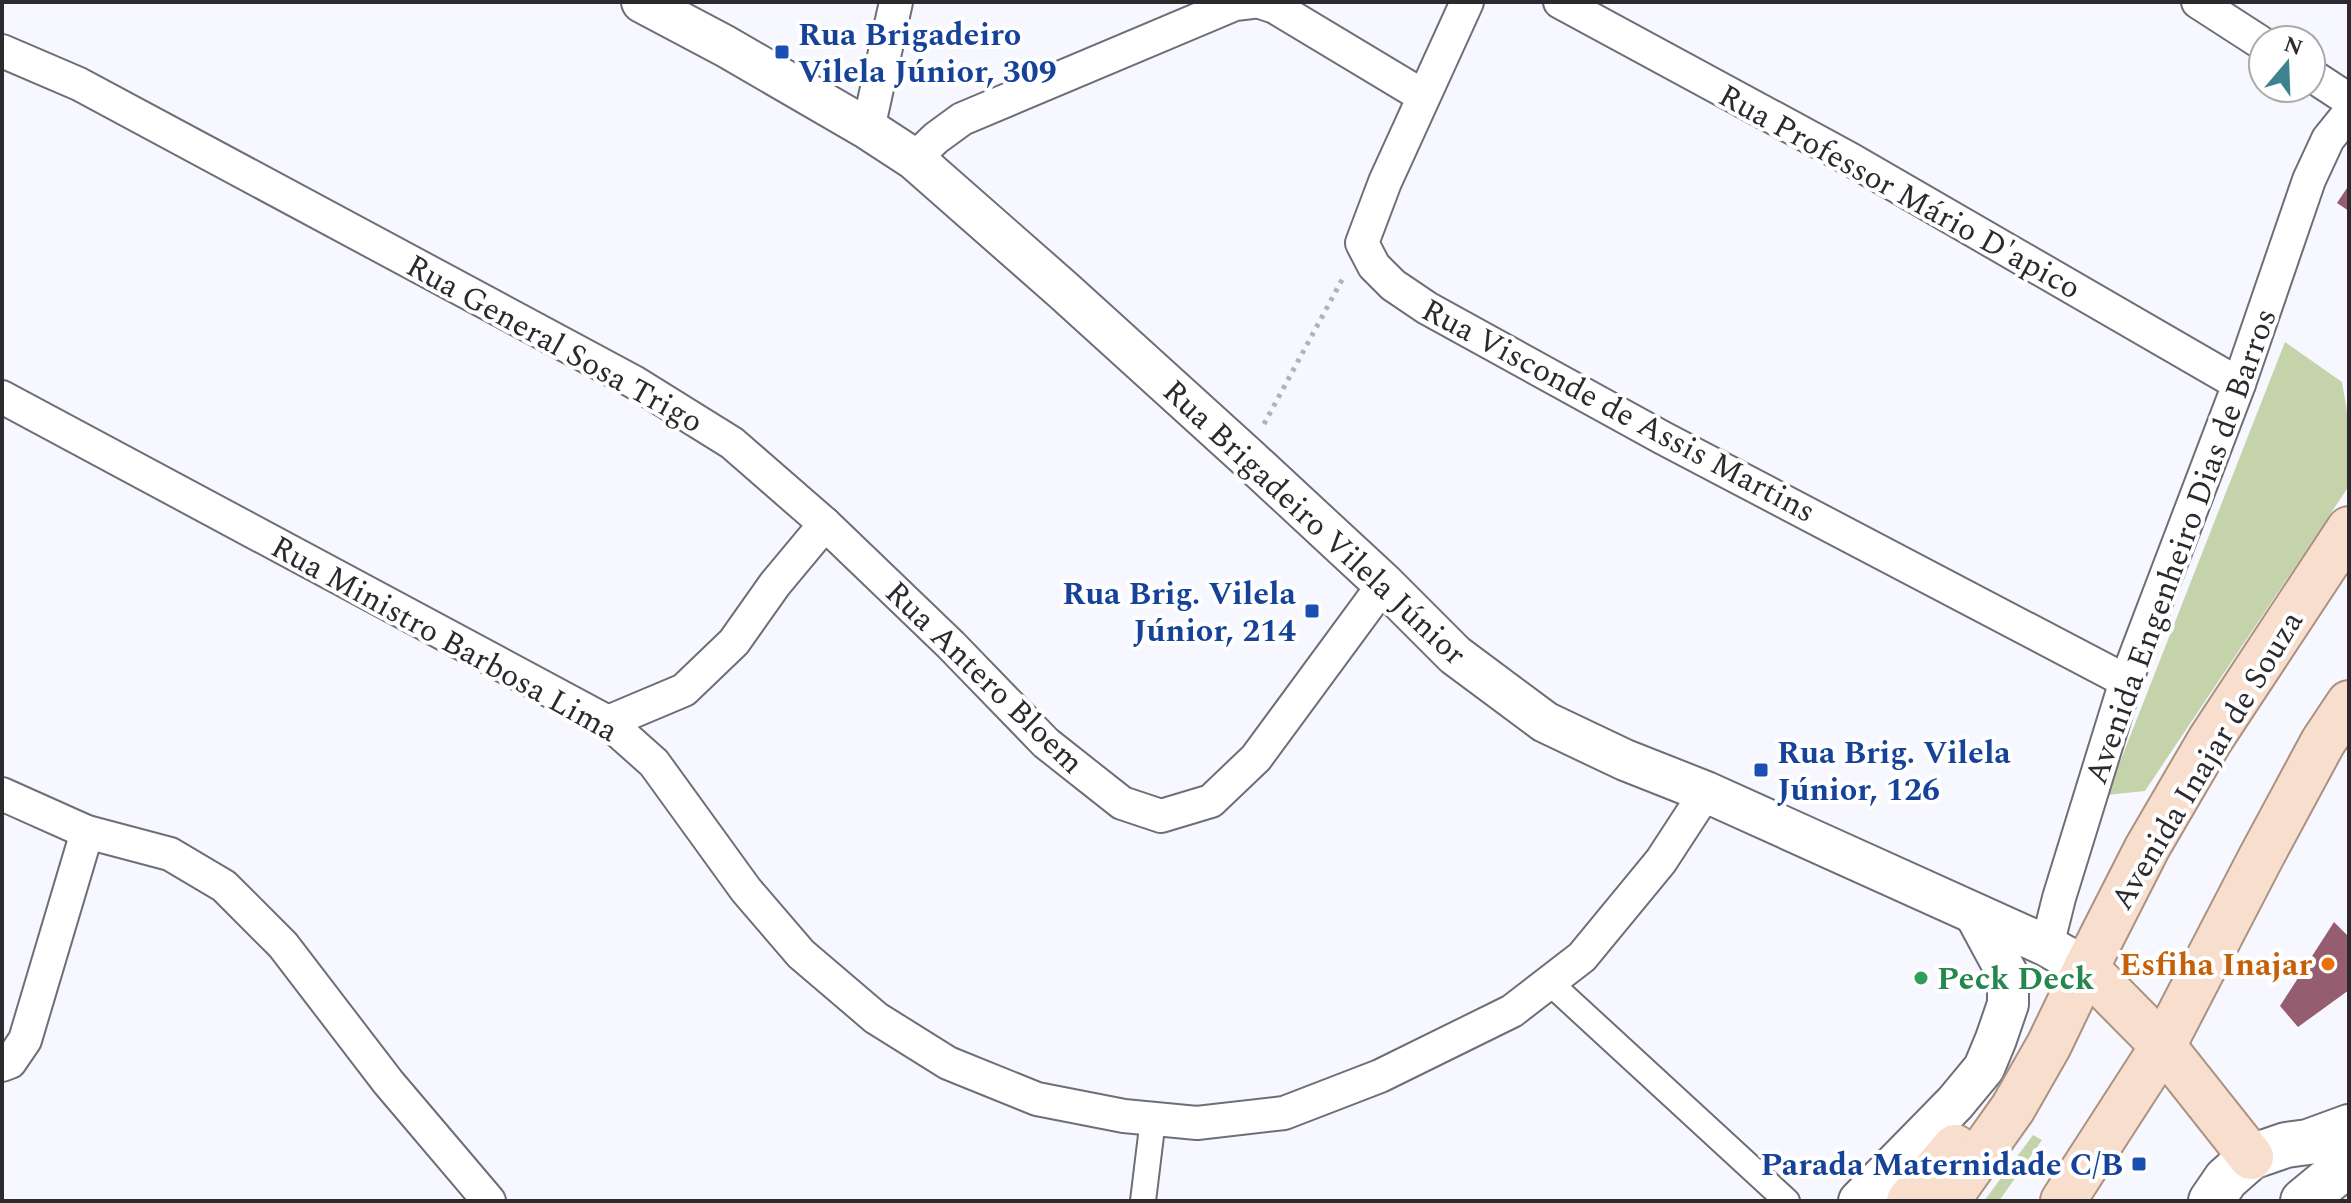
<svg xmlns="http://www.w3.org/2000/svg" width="2351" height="1203" font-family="Spectral,serif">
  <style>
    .green { fill: #c5d3ab }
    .building { fill: #965c6f }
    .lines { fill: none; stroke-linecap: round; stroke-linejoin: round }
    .pedestrian-casing { stroke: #6d6e78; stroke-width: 28 }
    .minor-casing { stroke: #6d6e78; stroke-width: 36 }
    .tertiary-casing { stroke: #6d6e78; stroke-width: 44 }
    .secondary-casing { stroke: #6d6e78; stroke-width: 48 }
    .primary-casing { stroke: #ab9180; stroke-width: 48 }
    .path { stroke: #b2b3b9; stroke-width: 5; stroke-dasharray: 4 6; stroke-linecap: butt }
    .pedestrian { stroke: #fff; stroke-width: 24 }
    .minor { stroke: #fff; stroke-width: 32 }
    .tertiary { stroke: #fff; stroke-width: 40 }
    .secondary { stroke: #fff; stroke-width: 44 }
    .primary { stroke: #f7decd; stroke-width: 44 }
    .transit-dot { fill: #1a4fb4; stroke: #fff; stroke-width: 3 }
    .food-dot { fill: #e8710a; stroke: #fff; stroke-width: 3 }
    .leisure-dot { fill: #2e9e5b; stroke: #fff; stroke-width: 3 }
    .labels { text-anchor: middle; stroke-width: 8; stroke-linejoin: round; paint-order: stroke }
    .transit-label { font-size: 32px; font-weight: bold; fill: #164399; stroke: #fff; text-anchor: start }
    .street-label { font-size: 32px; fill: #2a2a2f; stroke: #fff }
    .food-label { font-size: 32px; font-weight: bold; fill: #c56008; stroke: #fff; text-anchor: end }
    .leisure-label { font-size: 32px; font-weight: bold; fill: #27864d; stroke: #fff; text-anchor: start }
  </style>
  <rect width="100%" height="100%" fill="#f7f8ff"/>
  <!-- green -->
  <g class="green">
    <path d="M2285 342 2342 382 2349 423V486L2145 791 2107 795Z"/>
    <path d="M2033 1135 2042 1140 1999 1201H1984Z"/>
  </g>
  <!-- building -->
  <g class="building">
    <path d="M2349 185V211L2337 203Z"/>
    <path d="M2334 922 2349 937V990L2298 1027 2280 1006Z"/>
  </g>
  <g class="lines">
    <defs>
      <g id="pedestrian">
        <path d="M1549 982 1787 1201"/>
        <path d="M1143 1201 1153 1119"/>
      </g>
      <g id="minor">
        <path d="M1260 2 1275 7 1423 96"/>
        <path d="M1467 2 1385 182 1362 243 1374 266 1393 285 1427 308 1663 438 2126 681"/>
        <path d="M1560 2 1850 159 2239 384"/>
        <path d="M2198 2 2263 44"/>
        <path d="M2 51 79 84 634 382 732 443 825 524 775 584 734 642 684 690 608 722"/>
        <path d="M2311 75 2349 100"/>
        <path d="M868 129 896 2"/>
        <path d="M914 159 936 138 962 119 1235 4 1252 2"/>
        <path d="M2 397 608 722 654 763 746 890 801 954 876 1018 948 1063 1037 1099 1124 1116 1197 1123 1284 1113 1380 1076 1512 1011 1582 957 1661 861 1706 792"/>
        <path d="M825 524 951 645 1046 743 1122 803 1161 816 1211 801 1256 758 1384 584"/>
        <path d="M2 794 87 832 170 854 224 886 283 945 388 1082 489 1201"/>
        <path d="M2047 946 2059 898 2126 681 2239 384 2309 180 2328 139 2349 113"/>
        <path d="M2 1065 10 1062 25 1040 87 832"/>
      </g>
      <g id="tertiary">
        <path d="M642 2 725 46 868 129 914 159 1063 290 1247 457 1384 584 1455 655 1545 722 1625 760 1706 792 2047 946 2086 968"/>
        <path d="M1859 1201 1955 1103 1984 1068 1996 1039 2008 1004V975L1975 914"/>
      </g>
      <g id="secondary">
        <path d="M2211 1201 2226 1179 2251 1157 2286 1145 2308 1142 2349 1127"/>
        <path d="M2303 1201 2349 1163"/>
      </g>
      <g id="primary">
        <path d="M2086 968 2163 1046 2251 1157"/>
        <path d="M1909 1201 1955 1147"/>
        <path d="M1947 1201 2013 1108 2049 1045 2086 968 2147 848 2210 740 2349 529"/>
        <path d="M2063 1201 2163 1046 2260 859 2323 742 2349 703"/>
      </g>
    </defs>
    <!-- pedestrian casing -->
    <use href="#pedestrian" class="pedestrian-casing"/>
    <!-- minor casing -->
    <use href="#minor" class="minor-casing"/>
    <!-- tertiary casing -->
    <use href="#tertiary" class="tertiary-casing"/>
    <!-- secondary casing -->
    <use href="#secondary" class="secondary-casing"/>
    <!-- primary casing -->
    <use href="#primary" class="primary-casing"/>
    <!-- path -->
    <path class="path" d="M1264 424 1343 278"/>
    <!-- pedestrian -->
    <use href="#pedestrian" class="pedestrian"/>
    <!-- minor -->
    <use href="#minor" class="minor"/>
    <!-- tertiary -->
    <use href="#tertiary" class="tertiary"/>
    <!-- secondary -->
    <use href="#secondary" class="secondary"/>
    <!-- primary -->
    <use href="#primary" class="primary"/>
  </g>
  <!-- markers -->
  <g class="transit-dot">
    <rect x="774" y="44" width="16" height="16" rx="4"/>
    <rect x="1304" y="603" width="16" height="16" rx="4"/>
    <rect x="1753" y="762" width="16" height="16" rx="4"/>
    <rect x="2131" y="1156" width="16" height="16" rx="4"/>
  </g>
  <circle class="food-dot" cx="2328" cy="964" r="8"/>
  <circle class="leisure-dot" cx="1921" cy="978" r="8"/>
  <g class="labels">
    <!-- transit labels -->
    <g class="transit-label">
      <text x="798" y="45">Rua Brigadeiro<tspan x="798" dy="37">Vilela Júnior, 309</tspan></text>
      <text x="1296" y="604" text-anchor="end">Rua Brig. Vilela<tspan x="1296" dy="37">Júnior, 214</tspan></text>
      <text x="1777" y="763">Rua Brig. Vilela<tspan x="1777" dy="37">Júnior, 126</tspan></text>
      <text x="2123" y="1175" text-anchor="end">Parada Maternidade C/B</text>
    </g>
    <!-- street labels -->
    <g class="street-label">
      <text transform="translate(1900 191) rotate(29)" y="11">Rua Professor Mário D'apico</text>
      <text transform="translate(555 343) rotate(29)" y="11">Rua General Sosa Trigo</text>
      <text transform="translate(1619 410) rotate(28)" y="11">Rua Visconde de Assis Martins</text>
      <text transform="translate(1315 522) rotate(43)" y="11">Rua Brigadeiro Vilela Júnior</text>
      <text transform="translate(2180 546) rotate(-70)" y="11">Avenida Engenheiro Dias de Barros</text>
      <text transform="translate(445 638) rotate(29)" y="11">Rua Ministro Barbosa Lima</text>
      <text transform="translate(985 677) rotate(44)" y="11">Rua Antero Bloem</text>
      <text transform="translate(2206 760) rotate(-59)" y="11">Avenida Inajar de Souza</text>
    </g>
    <!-- food labels -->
    <g class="food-label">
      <text x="2312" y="975">Esfiha Inajar</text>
    </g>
    <!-- leisure labels -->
    <g class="leisure-label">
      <text x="1937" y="989">Peck Deck</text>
    </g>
  </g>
  <!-- border -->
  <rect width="2351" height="1203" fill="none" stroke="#2a2a2f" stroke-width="8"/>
  <!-- north arrow -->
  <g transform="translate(2287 64) rotate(19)"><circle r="38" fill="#ffffff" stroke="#aaaaac" stroke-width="2"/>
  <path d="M0-6L14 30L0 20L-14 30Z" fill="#3d828e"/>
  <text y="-12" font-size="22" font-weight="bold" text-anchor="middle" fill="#2a2a2f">N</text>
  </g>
</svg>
